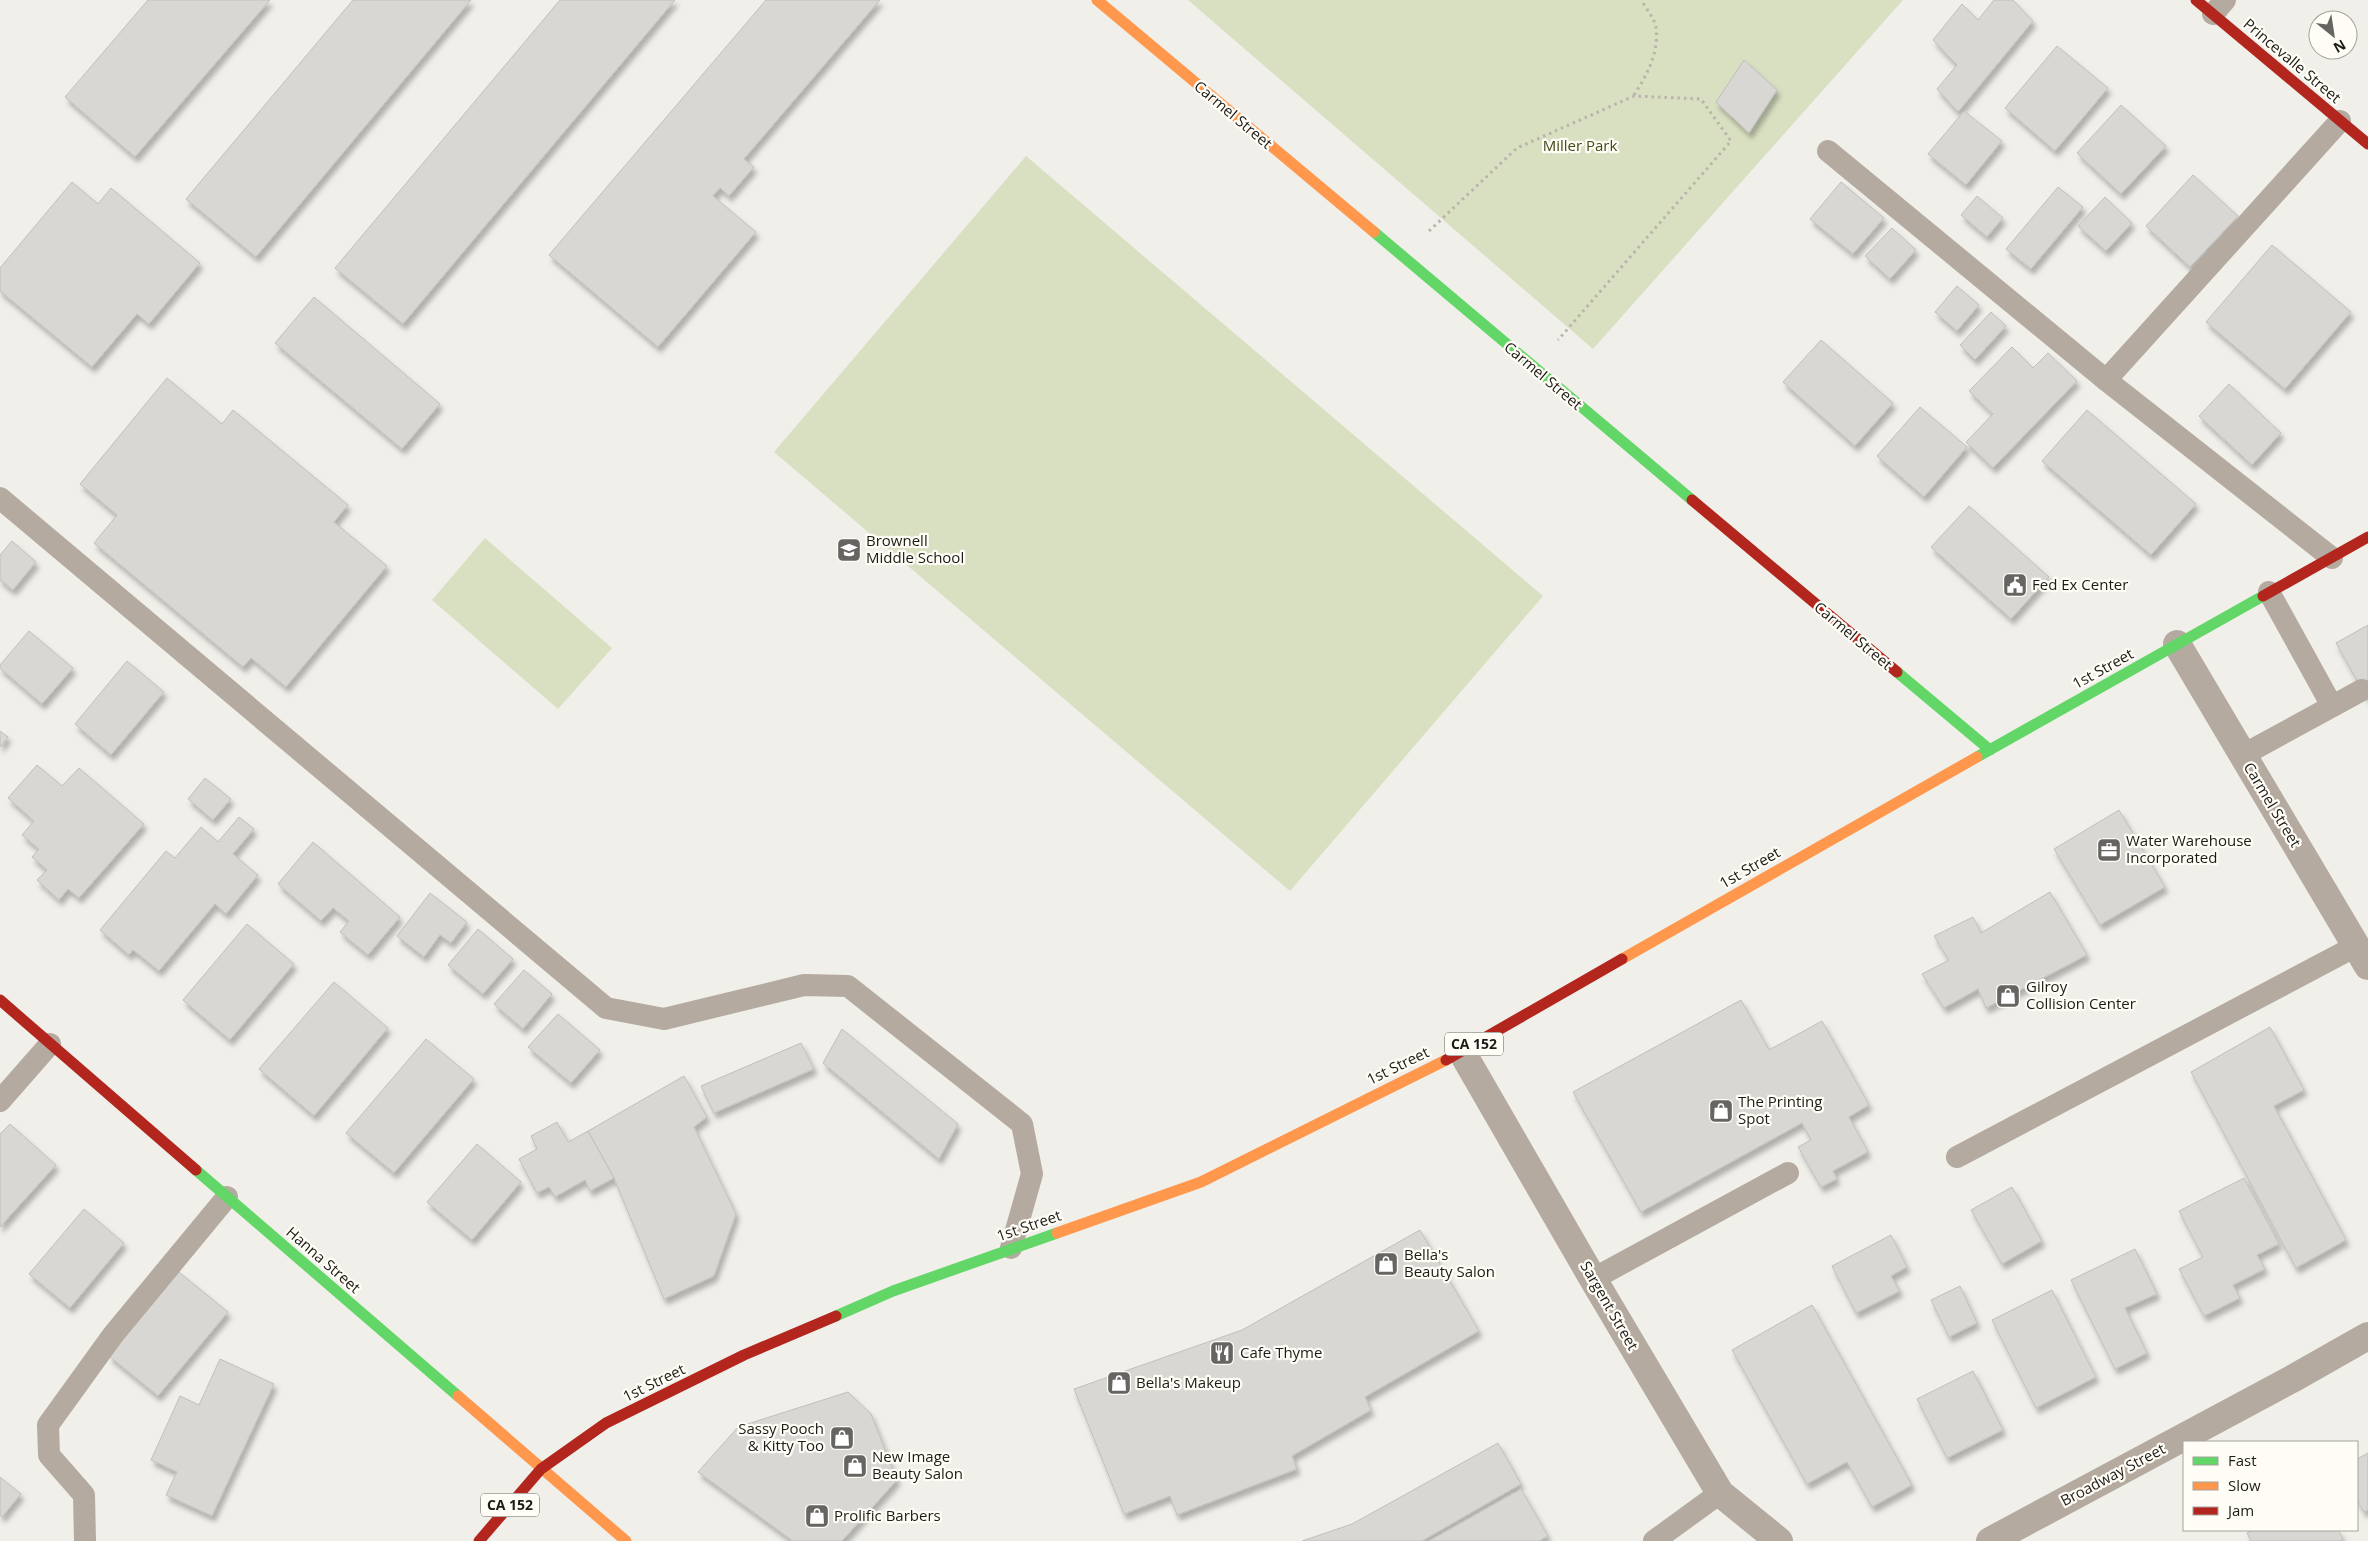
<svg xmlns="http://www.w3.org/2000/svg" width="2368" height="1541" font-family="'Open Sans',sans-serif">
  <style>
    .green { fill: #d9e0c2 }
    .building { fill: #d9d7d3; stroke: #c1bfbc; filter: url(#shadow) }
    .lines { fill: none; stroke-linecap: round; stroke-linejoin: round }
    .path { stroke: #b9b3ab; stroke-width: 3; stroke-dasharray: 2.5 4; stroke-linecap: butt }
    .lane { stroke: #b4aa9f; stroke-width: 22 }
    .street { stroke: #b4aa9f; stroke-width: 28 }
    .fast { stroke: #63d668; stroke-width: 11 }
    .slow { stroke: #ff974d; stroke-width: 11 }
    .jam { stroke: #b3261e; stroke-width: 11 }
    .labels { text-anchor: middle; stroke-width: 4.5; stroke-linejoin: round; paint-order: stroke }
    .shield { fill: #fffdf6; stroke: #605f5b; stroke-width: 1 }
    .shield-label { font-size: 14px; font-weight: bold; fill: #1c1b18 }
    .street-label { font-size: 15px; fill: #1c1b18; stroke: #fffdf6 }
    .park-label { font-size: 15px; fill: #404b16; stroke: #fffdf6 }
    .poi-label { font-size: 15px; fill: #1c1b18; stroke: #fffdf6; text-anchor: start }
  </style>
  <defs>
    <filter id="shadow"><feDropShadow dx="3" dy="5.5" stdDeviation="2.5" flood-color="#0004"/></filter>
  </defs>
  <rect width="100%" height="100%" fill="#f0efea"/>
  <!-- green -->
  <g class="green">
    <path d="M1188 0H1903L1593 349Z"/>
    <path d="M1026 156 1543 596 1290 891 774 452Z"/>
    <path d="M485 538 612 648 558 709 432 600Z"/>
  </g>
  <!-- building -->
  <g class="building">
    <path d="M148 0H270L135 157 65 97Z"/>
    <path d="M353 0H471L256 257 186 199Z"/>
    <path d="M560 0H675L403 324 335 268Z"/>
    <path d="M766 0H880L744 159 754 167 729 196 720 188 713 196 756 232 658 347 549 255Z"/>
    <path d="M1994 0H2013L2033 21 1958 112 1937 89 1957 65 1933 40 1962 4 1978 20Z"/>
    <path d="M2057 46 2108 88 2055 151 2005 108Z"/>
    <path d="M1744 60 1777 90 1749 133 1716 102Z"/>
    <path d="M2121 105 2166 146 2121 194 2077 153Z"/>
    <path d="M1964 111 2002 141 1966 185 1928 154Z"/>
    <path d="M2193 175 2238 216 2190 267 2146 226Z"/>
    <path d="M72 182 98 204 111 188 200 263 149 324 137 314 92 367 0 291V268Z"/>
    <path d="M1841 182 1884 218 1853 254 1810 219Z"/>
    <path d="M2058 187 2083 207 2031 269 2006 249Z"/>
    <path d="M1977 196 2003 218 1987 237 1961 215Z"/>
    <path d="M2105 197 2132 223 2106 251 2078 226Z"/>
    <path d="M1892 228 1916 250 1890 279 1865 256Z"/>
    <path d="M2272 245 2351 312 2285 389 2206 322Z"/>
    <path d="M1957 286 1979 305 1957 331 1935 312Z"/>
    <path d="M314 297 440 404 402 449 275 343Z"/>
    <path d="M1991 312 2006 326 1975 360 1960 345Z"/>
    <path d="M1821 340 1893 403 1855 446 1783 382Z"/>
    <path d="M2012 347 2033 368 2048 353 2077 381 1993 468 1966 442 1993 414 1969 391Z"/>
    <path d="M167 378 222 424 233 410 348 505 334 522 387 566 286 687 251 658 243 667 94 543 117 515 80 484Z"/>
    <path d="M2229 384 2281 433 2252 465 2199 416Z"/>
    <path d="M1920 407 1967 447 1924 497 1877 456Z"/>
    <path d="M2087 410 2196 504 2151 555 2042 461Z"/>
    <path d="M1969 506 2049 577 2011 619 1931 547Z"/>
    <path d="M12 541 36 562 13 590 0 580V555Z"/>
    <path d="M2368 625V700L2336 643Z"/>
    <path d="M29 631 73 668 42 704 0 668V665Z"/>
    <path d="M127 661 164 692 111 755 75 724Z"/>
    <path d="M0 731 8 737 0 747Z"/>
    <path d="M37 765 62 786 79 768 144 824 79 898 68 889 59 900 37 880 47 870 32 857 39 849 22 835 34 821 8 798Z"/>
    <path d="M205 778 231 799 213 820 188 799Z"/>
    <path d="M2119 810 2165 887 2100 925 2054 849Z"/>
    <path d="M239 817 254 829 233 854 258 875 226 914 215 904 159 971 133 950 129 955 100 930 166 851 175 858 201 827 218 842Z"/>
    <path d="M313 842 400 917 368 955 340 932 349 921 333 908 321 921 278 884Z"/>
    <path d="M2050 892 2087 955 1986 1008 1978 989 1944 1008 1922 974 1949 960 1934 936 1973 917 1981 933Z"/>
    <path d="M430 893 467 922 451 943 440 935 424 957 397 936Z"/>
    <path d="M247 924 294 964 230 1040 183 1000Z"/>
    <path d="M478 929 513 959 483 994 448 965Z"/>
    <path d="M524 970 552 994 523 1029 494 1004Z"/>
    <path d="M334 982 388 1028 314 1116 259 1069Z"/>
    <path d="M1741 1000 1769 1050 1822 1021 1869 1105 1849 1117 1868 1152 1833 1171 1837 1179 1821 1187 1798 1147 1811 1140 1802 1123 1641 1212 1573 1092Z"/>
    <path d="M558 1014 600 1050 571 1083 528 1047Z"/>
    <path d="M2270 1027 2304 1090 2274 1106 2346 1240 2296 1268 2191 1072Z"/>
    <path d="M842 1029 958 1124 939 1159 823 1063Z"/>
    <path d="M426 1039 474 1079 394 1173 346 1133Z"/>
    <path d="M801 1043 814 1069 714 1113 701 1086Z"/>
    <path d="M684 1076 707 1117 694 1127 736 1214 714 1276 664 1299 614 1178 588 1131Z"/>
    <path d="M557 1122 568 1142 588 1131 614 1178 590 1191 585 1180 555 1197 549 1187 537 1193 519 1159 537 1149 531 1136Z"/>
    <path d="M10 1124 56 1165 0 1227V1134Z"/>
    <path d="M477 1144 521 1182 472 1240 427 1202Z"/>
    <path d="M2244 1178 2279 1244 2257 1255 2265 1269 2233 1285 2240 1298 2204 1316 2179 1269 2203 1257 2179 1211Z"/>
    <path d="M2012 1187 2042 1241 2002 1264 1971 1210Z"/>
    <path d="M84 1209 124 1243 70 1308 29 1274Z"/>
    <path d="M1420 1230 1479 1331 1365 1397 1371 1410 1292 1456 1297 1469 1177 1515 1170 1496 1124 1514 1074 1389 1242 1330Z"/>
    <path d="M1891 1235 1907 1267 1891 1276 1900 1291 1856 1313 1832 1266Z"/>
    <path d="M2135 1249 2157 1294 2125 1308 2147 1353 2115 1369 2071 1280Z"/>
    <path d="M179 1272 228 1312 158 1396 109 1356Z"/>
    <path d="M1960 1286 1977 1323 1949 1337 1931 1300Z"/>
    <path d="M2052 1290 2096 1377 2036 1408 1992 1320Z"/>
    <path d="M1812 1305 1912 1485 1872 1507 1847 1462 1807 1484 1732 1350Z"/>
    <path d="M220 1359 274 1384 212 1516 166 1495 177 1472 151 1460 180 1396 199 1405Z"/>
    <path d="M1973 1371 2003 1430 1947 1458 1917 1399Z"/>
    <path d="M848 1392 871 1414 897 1480 842 1541H793L698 1472 738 1427Z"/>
    <path d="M1498 1443 1521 1484 1422 1541H1302L1352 1524Z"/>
    <path d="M2368 1453V1510L2364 1512 2357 1500V1459Z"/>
    <path d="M0 1477 21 1494 2 1517 0 1515Z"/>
    <path d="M1521 1489 1548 1536 1539 1541H1429Z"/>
    <path d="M2254 1530H2338L2343 1539 2339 1541H2251L2247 1533Z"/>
  </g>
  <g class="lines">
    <!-- path -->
    <g class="path">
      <path d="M1634 95C1647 75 1659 53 1656 28 1655 19 1646 8 1641 0"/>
      <path d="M1429 231 1517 148 1634 96 1701 99 1731 141 1558 340"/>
    </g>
    <!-- lane -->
    <g class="lane">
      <path d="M2213 14 2225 0"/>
      <path d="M1828 151 2106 380 2332 558"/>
      <path d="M2106 380 2340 121"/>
      <path d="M0 498 606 1008 664 1019 804 985 848 986 1022 1124 1032 1174 1011 1248"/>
      <path d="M2269 592 2332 706"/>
      <path d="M2243 755 2362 690"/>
      <path d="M0 1101 50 1044"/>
      <path d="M1957 1157 2356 946"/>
      <path d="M1593 1279 1788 1173"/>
      <path d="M85 1541 84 1495 49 1455 48 1425 113 1335 227 1197"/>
      <path d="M1654 1541 1720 1493"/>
    </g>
    <!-- street -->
    <g class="street">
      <path d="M2177 644 2368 966"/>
      <path d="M1462 1052 1593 1279 1720 1493 1779 1541"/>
      <path d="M1990 1541 2292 1379 2368 1336"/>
    </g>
    <!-- fast -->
    <g class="fast">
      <path d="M1374 232 1692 500"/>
      <path d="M1897 672 1990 750"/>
      <path d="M1977 757 2263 596"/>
      <path d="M196 1170 458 1396"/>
      <path d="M836 1316 893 1291 1057 1233"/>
    </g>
    <!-- slow -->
    <g class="slow">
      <path d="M1097 0 1374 232"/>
      <path d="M1622 959 1977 757"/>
      <path d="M1057 1233 1201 1182 1446 1060"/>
      <path d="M458 1396 626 1541"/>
    </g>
    <!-- jam -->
    <g class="jam">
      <path d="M2196 0 2368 144"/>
      <path d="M1692 500 1897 672"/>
      <path d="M2263 596 2368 537"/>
      <path d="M0 1000 196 1170"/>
      <path d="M1446 1060 1622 959"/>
      <path d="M479 1541 541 1469 606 1423 744 1355 836 1316"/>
    </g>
  </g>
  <!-- icons -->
  <defs>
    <symbol id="school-square" viewBox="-11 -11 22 22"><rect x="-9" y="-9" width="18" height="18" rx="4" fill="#666562" stroke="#fffdf6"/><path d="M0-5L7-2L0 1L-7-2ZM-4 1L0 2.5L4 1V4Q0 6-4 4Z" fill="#fff"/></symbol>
    <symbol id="civic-square" viewBox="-11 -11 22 22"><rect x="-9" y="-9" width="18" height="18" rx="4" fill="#666562" stroke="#fffdf6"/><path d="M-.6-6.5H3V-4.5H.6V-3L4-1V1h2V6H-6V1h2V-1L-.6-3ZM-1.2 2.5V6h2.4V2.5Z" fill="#fff"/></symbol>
    <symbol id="office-square" viewBox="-11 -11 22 22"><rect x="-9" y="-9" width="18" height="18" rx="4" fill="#666562" stroke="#fffdf6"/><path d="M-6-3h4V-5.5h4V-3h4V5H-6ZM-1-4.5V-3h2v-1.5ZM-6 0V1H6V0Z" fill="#fff"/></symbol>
    <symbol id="shop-square" viewBox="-11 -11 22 22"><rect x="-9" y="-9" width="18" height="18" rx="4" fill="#666562" stroke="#fffdf6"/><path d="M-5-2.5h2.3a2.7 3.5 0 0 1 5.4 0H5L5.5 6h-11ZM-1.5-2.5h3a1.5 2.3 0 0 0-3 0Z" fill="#fff"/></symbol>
    <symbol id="restaurant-square" viewBox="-11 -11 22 22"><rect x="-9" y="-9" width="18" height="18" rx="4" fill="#666562" stroke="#fffdf6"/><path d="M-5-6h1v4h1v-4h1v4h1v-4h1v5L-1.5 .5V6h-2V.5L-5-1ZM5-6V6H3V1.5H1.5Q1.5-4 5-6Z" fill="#fff"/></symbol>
  </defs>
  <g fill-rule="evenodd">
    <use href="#school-square" x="835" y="536" width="28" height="28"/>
    <use href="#civic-square" x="2001" y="571" width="28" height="28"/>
    <use href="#office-square" x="2095" y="836" width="28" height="28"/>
    <use href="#shop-square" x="1994" y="982" width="28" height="28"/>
    <use href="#shop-square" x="1707" y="1097" width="28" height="28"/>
    <use href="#shop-square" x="1372" y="1250" width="28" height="28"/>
    <use href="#restaurant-square" x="1208" y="1339" width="28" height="28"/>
    <use href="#shop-square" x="1105" y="1369" width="28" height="28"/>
    <use href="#shop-square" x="828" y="1424" width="28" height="28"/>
    <use href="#shop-square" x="841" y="1452" width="28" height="28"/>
    <use href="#shop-square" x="803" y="1502" width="28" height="28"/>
  </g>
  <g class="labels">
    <!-- shield labels -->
    <g class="shield">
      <rect x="1445" y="1032.5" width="58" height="23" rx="4"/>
      <rect x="481" y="1493.5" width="58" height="23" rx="4"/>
    </g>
    <g class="shield-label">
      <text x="1474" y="1049">CA 152</text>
      <text x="510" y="1510">CA 152</text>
    </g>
    <!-- street labels -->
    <g class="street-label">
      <text transform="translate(2292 61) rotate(40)" y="5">Princevalle Street</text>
      <text transform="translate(1233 115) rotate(40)" y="5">Carmel Street</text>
      <text transform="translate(1543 376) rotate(40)" y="5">Carmel Street</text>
      <text transform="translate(1853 636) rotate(40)" y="5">Carmel Street</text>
      <text transform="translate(2103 669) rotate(-29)" y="5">1st Street</text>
      <text transform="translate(2272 805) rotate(59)" y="5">Carmel Street</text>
      <text transform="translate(1750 868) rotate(-30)" y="5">1st Street</text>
      <text transform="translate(1398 1066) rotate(-26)" y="5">1st Street</text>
      <text transform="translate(1029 1226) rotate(-19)" y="5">1st Street</text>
      <text transform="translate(323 1260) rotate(41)" y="5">Hanna Street</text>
      <text transform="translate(1609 1306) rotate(60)" y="5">Sargent Street</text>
      <text transform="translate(654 1383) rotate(-26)" y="5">1st Street</text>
      <text transform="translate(2113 1475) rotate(-28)" y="5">Broadway Street</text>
    </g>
    <!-- park labels -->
    <g class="park-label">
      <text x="1580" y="151">Miller Park</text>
    </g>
    <!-- poi labels -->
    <g class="poi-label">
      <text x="866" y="546">Brownell<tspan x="866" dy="17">Middle School</tspan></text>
      <text x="2032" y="590">Fed Ex Center</text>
      <text x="2126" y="846">Water Warehouse<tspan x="2126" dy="17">Incorporated</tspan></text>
      <text x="2026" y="992">Gilroy<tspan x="2026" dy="17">Collision Center</tspan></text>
      <text x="1738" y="1107">The Printing<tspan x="1738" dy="17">Spot</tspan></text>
      <text x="1404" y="1260">Bella's<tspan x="1404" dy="17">Beauty Salon</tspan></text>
      <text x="1240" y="1358">Cafe Thyme</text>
      <text x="1136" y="1388">Bella's Makeup</text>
      <text x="824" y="1434" text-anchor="end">Sassy Pooch<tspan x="824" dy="17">&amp; Kitty Too</tspan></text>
      <text x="872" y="1462">New Image<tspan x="872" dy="17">Beauty Salon</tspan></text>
      <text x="834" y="1521">Prolific Barbers</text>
    </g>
  </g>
  <!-- legend -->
  <rect x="2183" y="1441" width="175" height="90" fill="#fffdf6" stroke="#a4a39d"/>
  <rect x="2193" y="1457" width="25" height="8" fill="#63d668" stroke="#a4a39d"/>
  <text x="2228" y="1466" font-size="15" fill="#1c1b18">Fast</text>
  <rect x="2193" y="1482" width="25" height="8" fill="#ff974d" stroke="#a4a39d"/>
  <text x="2228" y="1491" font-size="15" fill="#1c1b18">Slow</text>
  <rect x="2193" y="1507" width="25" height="8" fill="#b3261e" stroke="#a4a39d"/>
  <text x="2228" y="1516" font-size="15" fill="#1c1b18">Jam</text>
  <!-- north arrow -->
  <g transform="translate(2333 35) rotate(150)"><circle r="24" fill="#fffdf6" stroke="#a4a39d"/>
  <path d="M0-4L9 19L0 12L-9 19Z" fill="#666562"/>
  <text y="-8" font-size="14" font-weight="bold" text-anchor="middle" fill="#1c1b18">N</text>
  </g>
</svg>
